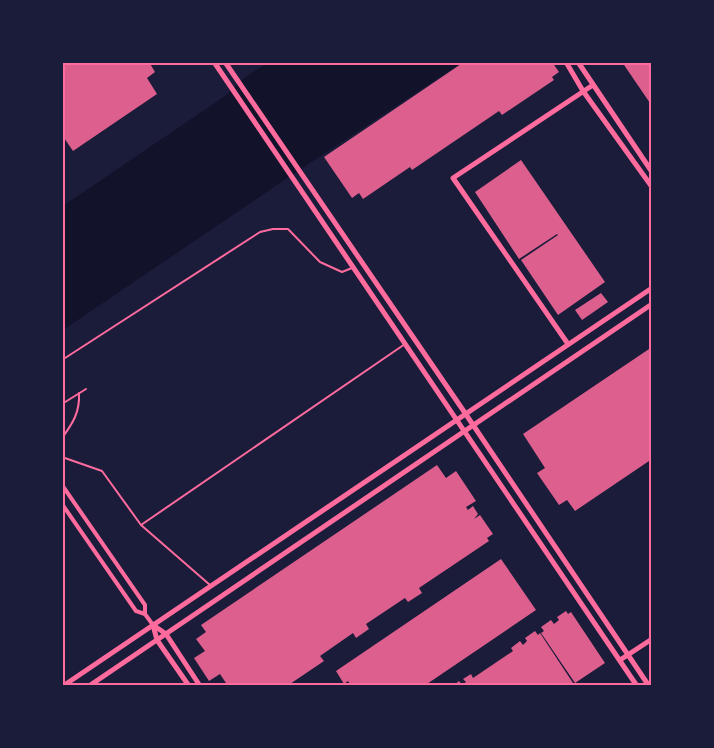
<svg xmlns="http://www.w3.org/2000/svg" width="714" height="748" font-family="Merriweather,serif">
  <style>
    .water { fill: #12122b }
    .building { fill: #dd5f8e }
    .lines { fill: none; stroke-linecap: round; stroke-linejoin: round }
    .service { stroke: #ff6b9d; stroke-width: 2 }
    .minor { stroke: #ff6b9d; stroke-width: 4 }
    .tertiary { stroke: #ff6b9d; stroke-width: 5 }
    .neatline { fill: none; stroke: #ff6b9d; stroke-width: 2 }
  </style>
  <rect width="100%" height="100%" fill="#1b1b3a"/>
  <!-- water -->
  <path class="water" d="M267 63H461L280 183 63 330V206L225 96 244 78Z"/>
  <!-- building -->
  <g class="building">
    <path d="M62 62H149L155 72 147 78 157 94 73 151 62 135Z"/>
    <path d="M464 62 468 65 472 62H552L559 72 552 77 554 80 502 115 499 111 412 170 410 167 363 199 359 193 352 198 324 157Z"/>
    <path d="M622 62H652V106Z"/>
    <path d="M521 160 605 282 558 315 521 260 558 235 557 234 519 259 475 192Z"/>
    <path d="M601 293 608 302 582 320 575 310Z"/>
    <path d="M652 347V459L575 511 567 500 559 505 537 473 545 468 523 434Z"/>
    <path d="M437 465 446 478 456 471 476 501 466 507 468 510 473 506 478 514 474 519 480 515 493 534 487 538 489 541 419 588 422 593 408 602 405 598 366 624 369 629 356 638 353 633 320 656 324 661 287 686H228L220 674 209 681 194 658 205 651 196 639 206 632 201 625Z"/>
    <path d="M501 559 536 610 424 686H351L348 681 344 684 336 671Z"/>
    <path d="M566 611 568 614 571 612 605 663 575 683 541 633 544 631 541 627 551 620 554 624 559 620 557 617Z"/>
    <path d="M535 631 538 635 540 633 575 686H453L459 681 462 685 466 682 463 679 471 674 473 678 513 651 511 648 520 641 523 645 527 641 525 638Z"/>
  </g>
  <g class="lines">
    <!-- service -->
    <g class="service">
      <path d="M62 360 260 232 273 229H288L320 262 342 272 352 268"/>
      <path d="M62 404 86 389"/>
      <path d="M62 438C73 423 80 412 79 393"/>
      <path d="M62 457 102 471 141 525 210 585"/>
      <path d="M141 525 405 344"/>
    </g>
    <!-- minor -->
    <g class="minor">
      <path d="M62 485 145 605V614"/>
      <path d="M62 504 136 611 145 614 153 625"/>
    </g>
    <!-- tertiary -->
    <g class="tertiary">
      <path d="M214 62 637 686"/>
      <path d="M225 62 465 413 649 686"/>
      <path d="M566 62 583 91 652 187"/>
      <path d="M578 62 652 172"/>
      <path d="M568 344 453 178 593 85"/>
      <path d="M153 625 166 634 200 686"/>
      <path d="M153 625 157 640 189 686"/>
      <path d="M620 660 652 639"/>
      <path d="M63 686 652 288"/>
      <path d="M89 686 652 304"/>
    </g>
  </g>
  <!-- border -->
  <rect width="714" height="748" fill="none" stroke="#1b1b3a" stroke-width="128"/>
  <rect x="64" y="64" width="586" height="620" class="neatline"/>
</svg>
